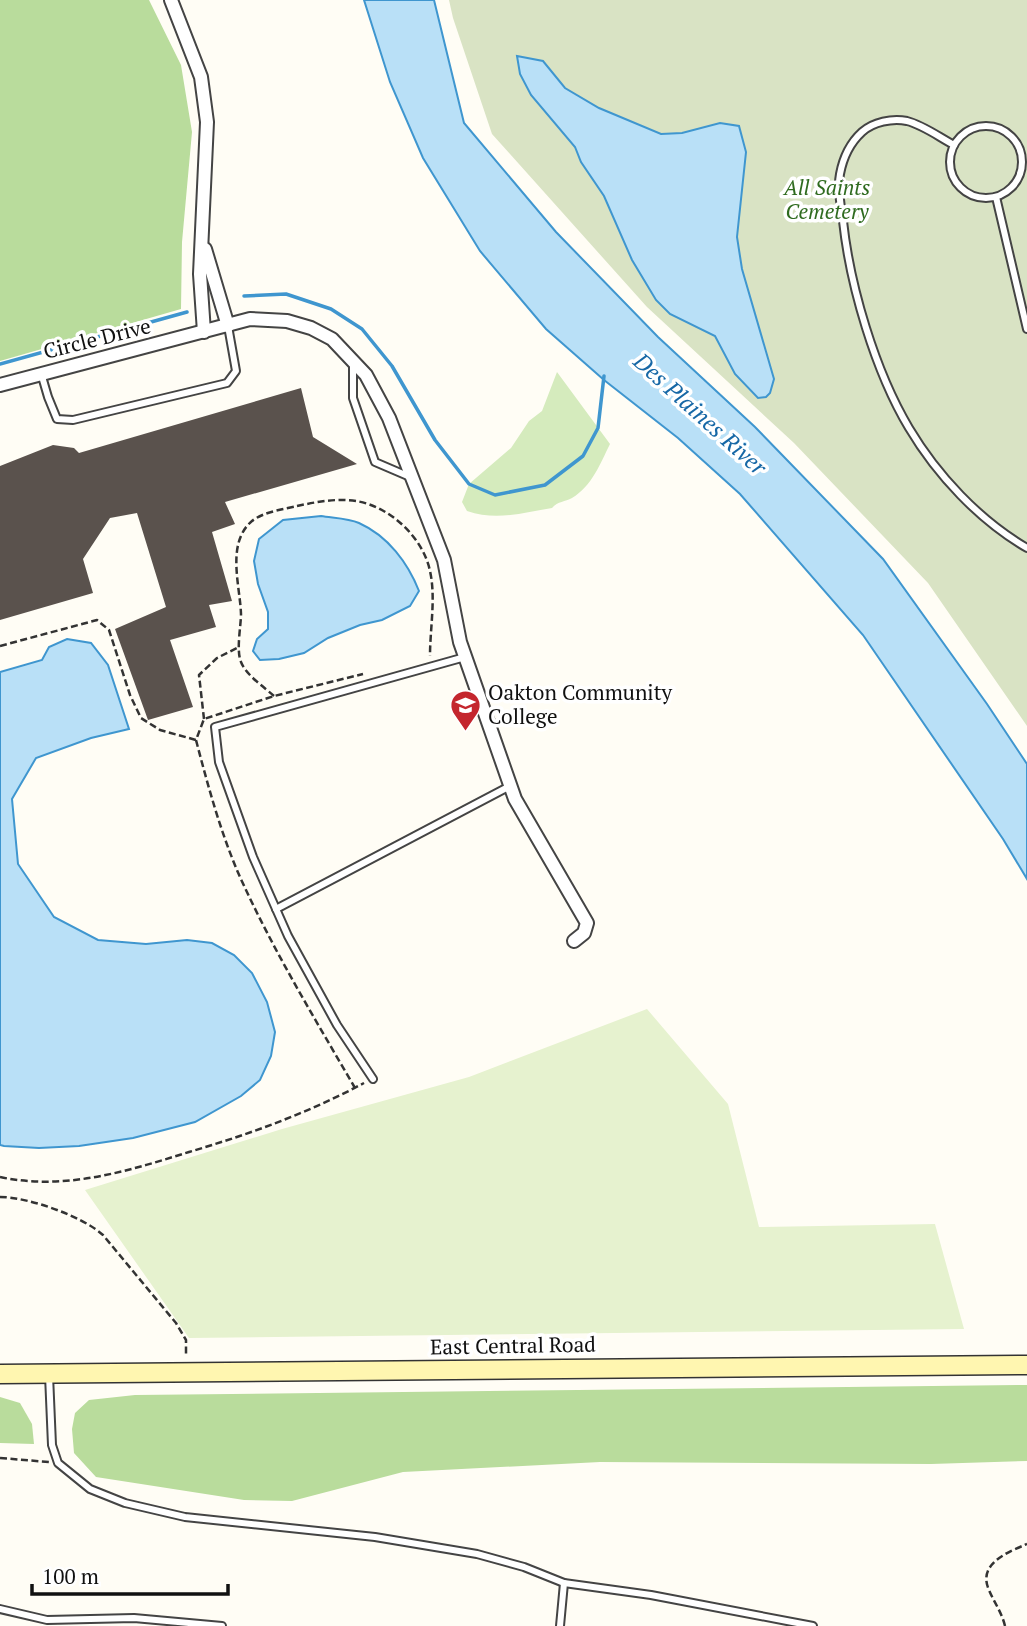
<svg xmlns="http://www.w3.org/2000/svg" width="1027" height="1626" font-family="'PT Serif',serif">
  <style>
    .green { fill: #d5ebbd }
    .forest { fill: #b9dc9c }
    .cemetery { fill: #d9e3c4 }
    .pitch { fill: #e6f2cf }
    .water { fill: #b9e0f7; stroke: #3f96cf; stroke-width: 2 }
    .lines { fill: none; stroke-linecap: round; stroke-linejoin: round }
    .stream { stroke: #3f96cf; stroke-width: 3.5 }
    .building { fill: #5a524d }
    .lane-casing { stroke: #444; stroke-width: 10 }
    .street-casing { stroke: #444; stroke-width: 16 }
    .secondary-casing { stroke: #333; stroke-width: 21 }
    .path { stroke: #333; stroke-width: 2.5; stroke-dasharray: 7 3.5; stroke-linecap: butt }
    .lane { stroke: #fff; stroke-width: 6 }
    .street { stroke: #fff; stroke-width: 12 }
    .secondary { stroke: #fff6b0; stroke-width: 18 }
    .labels { text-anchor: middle; stroke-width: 7; stroke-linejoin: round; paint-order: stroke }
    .park-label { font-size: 21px; font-style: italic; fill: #2f6b1f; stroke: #fff }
    .street-label { font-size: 21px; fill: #111; stroke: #fff }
    .poi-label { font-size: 21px; fill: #111; stroke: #fff; text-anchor: start }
    .water-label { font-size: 23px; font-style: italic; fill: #1768a6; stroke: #fff }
  </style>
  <rect width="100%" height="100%" fill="#fffdf5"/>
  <!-- green -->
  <path class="green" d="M557 372 610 444C600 464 592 486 572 498 565 502 558 501 552 508 522 513 496 521 467 511L462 502 469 484 511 448 529 421 542 411Z"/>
  <!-- forest -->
  <g class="forest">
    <path d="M0 0H149L181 65 192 132 182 242 181 309 0 361Z"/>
    <path d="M1027 1385V1461L931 1464 600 1462 403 1472 292 1501 244 1500 96 1477 74 1453 72 1429 75 1413 89 1400 135 1395Z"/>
    <path d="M0 1397 20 1403 32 1424 34 1444 0 1443Z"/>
  </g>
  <!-- cemetery -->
  <path class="cemetery" d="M449 0H1027V726L928 583 794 443 647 307 492 134 453 18Z"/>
  <!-- pitch -->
  <path class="pitch" d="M647 1009 728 1104 759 1227 935 1224 964 1329 189 1338 85 1190 282 1129 469 1077Z"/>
  <!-- water -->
  <g class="water">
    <path d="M364 0H434L464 123 556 232 658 337 755 427 883 559 987 704 1027 764V879L1003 839 863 635 740 494 678 438 604 380 546 329 480 251 423 158 390 82Z"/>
    <path d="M517 56 543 61 565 88 599 108 661 134 682 133 720 123 739 126 746 152 737 237 742 269 774 379 770 393 766 397 758 398 735 374 715 336 670 314 656 300 632 260 604 196 581 162 575 147 531 95 520 74Z"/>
    <path d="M321 516C333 518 348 518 359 523 388 536 408 563 419 591L410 606 382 620 360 625 328 638 304 653 279 659 260 660 253 651 257 639 268 629V612L258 584 254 561 259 539 283 520Z"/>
    <path d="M67 639 91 643 108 665 129 729 91 738 36 758 12 799 18 864 54 917 98 940 146 944 187 940 212 943 234 955 252 973 267 1002 275 1032 271 1056 260 1080 241 1096 195 1122 133 1138 79 1146 39 1148 4 1146 0 1145V672L42 660 49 647Z"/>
  </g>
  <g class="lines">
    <!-- stream -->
    <g class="stream">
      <path d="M244 296 286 294 331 309 362 329 392 366 435 440 469 484 495 495 545 485 583 456 598 428 604 376"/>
      <path d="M0 364 187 312"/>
    </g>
  </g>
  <!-- building -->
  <path class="building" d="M301 388 313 437 357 464 225 502 235 524 212 532 232 601 209 605 216 627 170 640 193 707 148 720 115 629 166 607 137 513 110 518 83 559 93 593 0 620V466L53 445 74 448 79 453Z"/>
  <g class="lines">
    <defs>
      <g id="lane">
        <circle cx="986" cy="162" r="36"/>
        <path d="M954 145C939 137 923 125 907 121 892 118 873 122 862 132 850 143 843 158 840 174 837 189 841 206 843 221 850 286 875 371 909 428 937 475 979 520 1027 548"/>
        <path d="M996 197 1027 329"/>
        <path d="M353 364V398L375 462 410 477"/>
        <path d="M41 373 48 397 57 419 73 420 227 383 236 371 228 326"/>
        <path d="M276 909 510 786"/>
        <path d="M373 1079 337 1025 288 936 253 857 219 762 215 727 465 657"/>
        <path d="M49 1375 52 1445 58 1463 90 1489 125 1503 185 1517 375 1537 477 1554 524 1567 564 1583 651 1595 813 1626"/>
        <path d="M0 1609 47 1620 134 1618 222 1626"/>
        <path d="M560 1626 564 1583"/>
      </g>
      <g id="street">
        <path d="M171 0 201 77 207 122 200 274 204 332"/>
        <path d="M205 249 228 326"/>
        <path d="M0 385 250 319 287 321 311 328 332 339 366 375 389 418 444 560 460 642 515 799 587 923 584 933 574 941"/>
      </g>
      <path id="secondary" d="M0 1374 1027 1365"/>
    </defs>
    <!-- lane casing -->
    <use href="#lane" class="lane-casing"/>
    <!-- street casing -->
    <use href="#street" class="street-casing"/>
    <!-- secondary casing -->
    <use href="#secondary" class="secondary-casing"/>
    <!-- path -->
    <g class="path">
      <path d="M0 646 97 620 109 630 130 695 141 718 160 730 196 740 204 719 274 696 363 674"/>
      <path d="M274 696C264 687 246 675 241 662 236 650 241 626 241 614 240 585 226 543 252 521 263 512 284 509 297 506 316 502 336 498 356 501 389 506 423 537 430 571 436 598 430 628 430 656"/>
      <path d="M204 719 199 675 217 658 239 647"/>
      <path d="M196 740C208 786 221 834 240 877 273 950 315 1019 355 1088"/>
      <path d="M0 1177C65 1191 128 1171 189 1152 250 1134 308 1113 364 1083"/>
      <path d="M0 1197C28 1197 82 1216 103 1235L176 1323 186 1340V1357"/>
      <path d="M0 1458 49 1462"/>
      <path d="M1005 1626C1002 1613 994 1602 989 1590 977 1564 1008 1552 1027 1544"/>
    </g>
    <!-- lane -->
    <use href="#lane" class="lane"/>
    <!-- street -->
    <use href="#street" class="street"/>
    <!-- secondary -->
    <use href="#secondary" class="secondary"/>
  </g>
  <!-- icons -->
  <defs>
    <symbol id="university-pin" viewBox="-11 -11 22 30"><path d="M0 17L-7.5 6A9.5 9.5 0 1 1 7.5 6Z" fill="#c4262e" stroke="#fff"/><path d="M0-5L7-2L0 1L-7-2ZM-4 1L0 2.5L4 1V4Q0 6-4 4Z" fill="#fff"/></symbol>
  </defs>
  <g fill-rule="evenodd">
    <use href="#university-pin" x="448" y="688" width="35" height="47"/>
  </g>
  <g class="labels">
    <!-- park labels -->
    <g class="park-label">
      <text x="827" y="195">All Saints<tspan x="827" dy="24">Cemetery</tspan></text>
    </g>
    <!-- street labels -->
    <g class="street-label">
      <text transform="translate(97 339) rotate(-14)" y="7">Circle Drive</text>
      <text transform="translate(513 1346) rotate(-1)" y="7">East Central Road</text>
    </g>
    <!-- poi labels -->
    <g class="poi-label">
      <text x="488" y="700">Oakton Community<tspan x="488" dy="24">College</tspan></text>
    </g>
    <!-- water labels -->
    <g class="water-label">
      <text transform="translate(700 414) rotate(42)" y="8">Des Plaines River</text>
    </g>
  </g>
  <!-- scale -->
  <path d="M32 1584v10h196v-10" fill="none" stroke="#111111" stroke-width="3.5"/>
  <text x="42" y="1584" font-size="21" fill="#111111" stroke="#ffffff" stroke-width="5" paint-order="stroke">100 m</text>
</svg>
